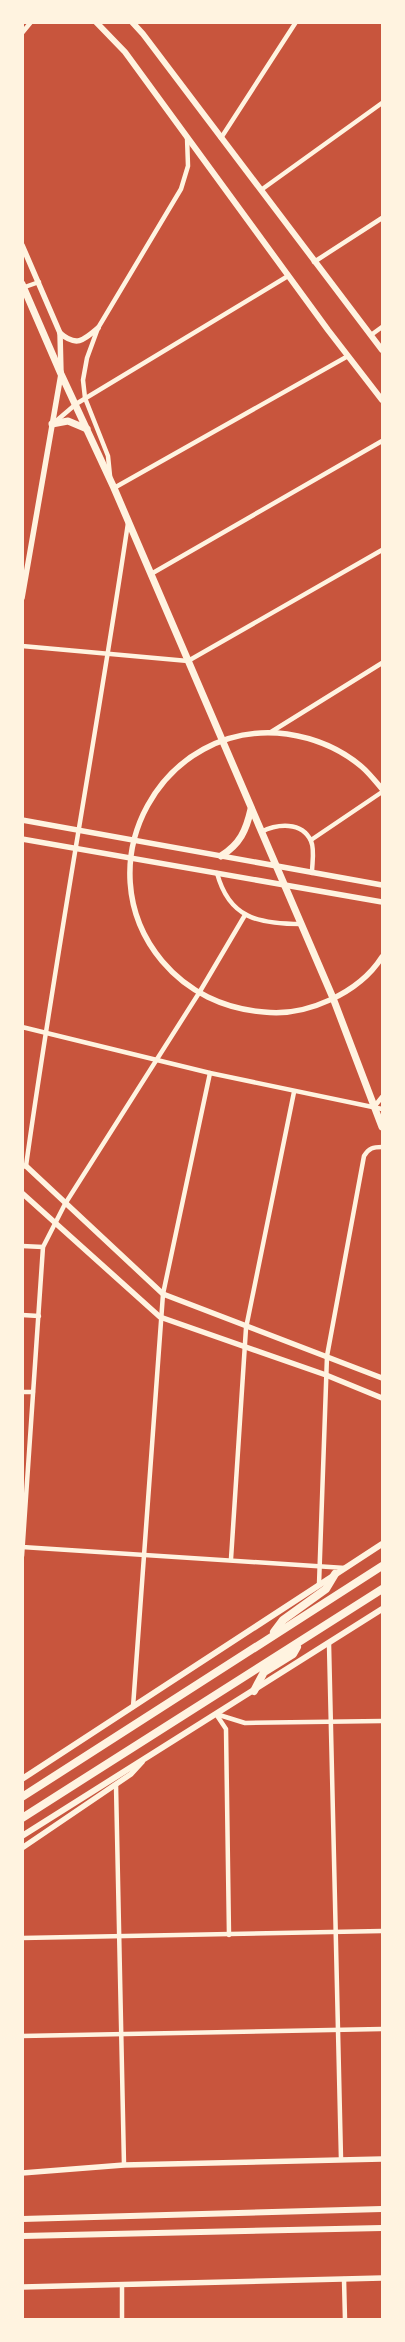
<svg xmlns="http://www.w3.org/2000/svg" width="405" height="2342" font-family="'IBM Plex Sans',sans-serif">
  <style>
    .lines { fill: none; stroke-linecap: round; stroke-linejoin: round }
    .minor { stroke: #fff3e0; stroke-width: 4.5 }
    .tertiary { stroke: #fff3e0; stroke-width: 5.5 }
    .secondary { stroke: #fff3e0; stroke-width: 6 }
    .primary { stroke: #fff3e0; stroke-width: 7 }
    .motorway { stroke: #fff3e0; stroke-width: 8 }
  </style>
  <rect width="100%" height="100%" fill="#c8553d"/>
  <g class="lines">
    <!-- minor -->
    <g class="minor">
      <path d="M22 33 31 22"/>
      <path d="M221 138 296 22"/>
      <path d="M261 190 382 103"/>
      <path d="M314 262 382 218"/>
      <path d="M22 288 39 282"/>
      <path d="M371 335 382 327"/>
      <path d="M55 422 76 404 288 276"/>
      <path d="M110 476 108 456 85 398 83 380 87 358 98 328 181 189 188 166 187 137"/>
      <path d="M114 488 348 356"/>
      <path d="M151 574 382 441"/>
      <path d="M22 646 188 661 382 550"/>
      <path d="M271 732 382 663"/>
      <path d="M261 832C277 824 302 821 311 841 315 850 312 863 312 873"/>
      <path d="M311 840 382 792"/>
      <path d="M217 873C229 918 258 924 301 924"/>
      <path d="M22 1027 210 1073 382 1109"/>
      <path d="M374 1107 382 1097"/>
      <path d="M26 1166C56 951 96 738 128 523"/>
      <path d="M22 1246 43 1247"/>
      <path d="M22 1315 39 1316"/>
      <path d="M22 1392H33"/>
      <path d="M22 1547 345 1568"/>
      <path d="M22 1556 43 1247 65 1204 199 993 245 915"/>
      <path d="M231 1559 246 1328 294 1092"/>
      <path d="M319 1585 327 1356 364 1156C369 1148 373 1147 382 1147"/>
      <path d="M329 1644 341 2159"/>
      <path d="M133 1707 163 1294 210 1073"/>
      <path d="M216 1714 226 1729 229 1935"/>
      <path d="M216 1714 245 1723 382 1721"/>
      <path d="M116 1785 124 2165"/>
      <path d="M22 1938 382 1931"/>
      <path d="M22 2036 382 2029"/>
      <path d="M344 2279 345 2320"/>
      <path d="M122 2320V2285"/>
    </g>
    <!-- tertiary -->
    <g class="tertiary">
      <path d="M22 245 60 333 61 374 22 598"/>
      <path d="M60 333C76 347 83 341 98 328"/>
      <path d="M382 789C376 782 369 773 362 767 341 749 314 738 287 734 162 718 82 865 162 961 188 992 224 1009 264 1012 306 1017 359 993 382 957"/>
      <path d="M22 820 382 885"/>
      <path d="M22 839 382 902"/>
      <path d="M22 1166H26L163 1294 382 1378"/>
      <path d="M22 1193 160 1317 326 1375 382 1398"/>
      <path d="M22 1848 131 1774 142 1762"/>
      <path d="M22 2173 124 2165 382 2159"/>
      <path d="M22 2287 382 2278"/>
    </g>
    <!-- secondary -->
    <g class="secondary">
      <path d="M96 22 125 52 328 330 382 400"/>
      <path d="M132 22 143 34 382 350"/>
      <path d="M22 1779 382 1544"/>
      <path d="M22 1836 382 1609"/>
      <path d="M22 2219 382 2209"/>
      <path d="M22 2236 382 2228"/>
    </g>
    <!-- primary -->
    <g class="primary">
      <path d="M22 284 61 374 114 488 333 998 382 1127"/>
      <path d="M52 424 68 421 87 429"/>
      <path d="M221 856C240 844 246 831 251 809"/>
    </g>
    <!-- motorway -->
    <g class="motorway">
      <path d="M274 1632 283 1620 326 1589 335 1574"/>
      <path d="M254 1691 264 1672 293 1654 297 1647"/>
      <path d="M22 1797 382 1566"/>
      <path d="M22 1818 382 1589"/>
    </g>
  </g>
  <!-- border -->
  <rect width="405" height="2342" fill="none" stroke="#fff3e0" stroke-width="48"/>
</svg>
